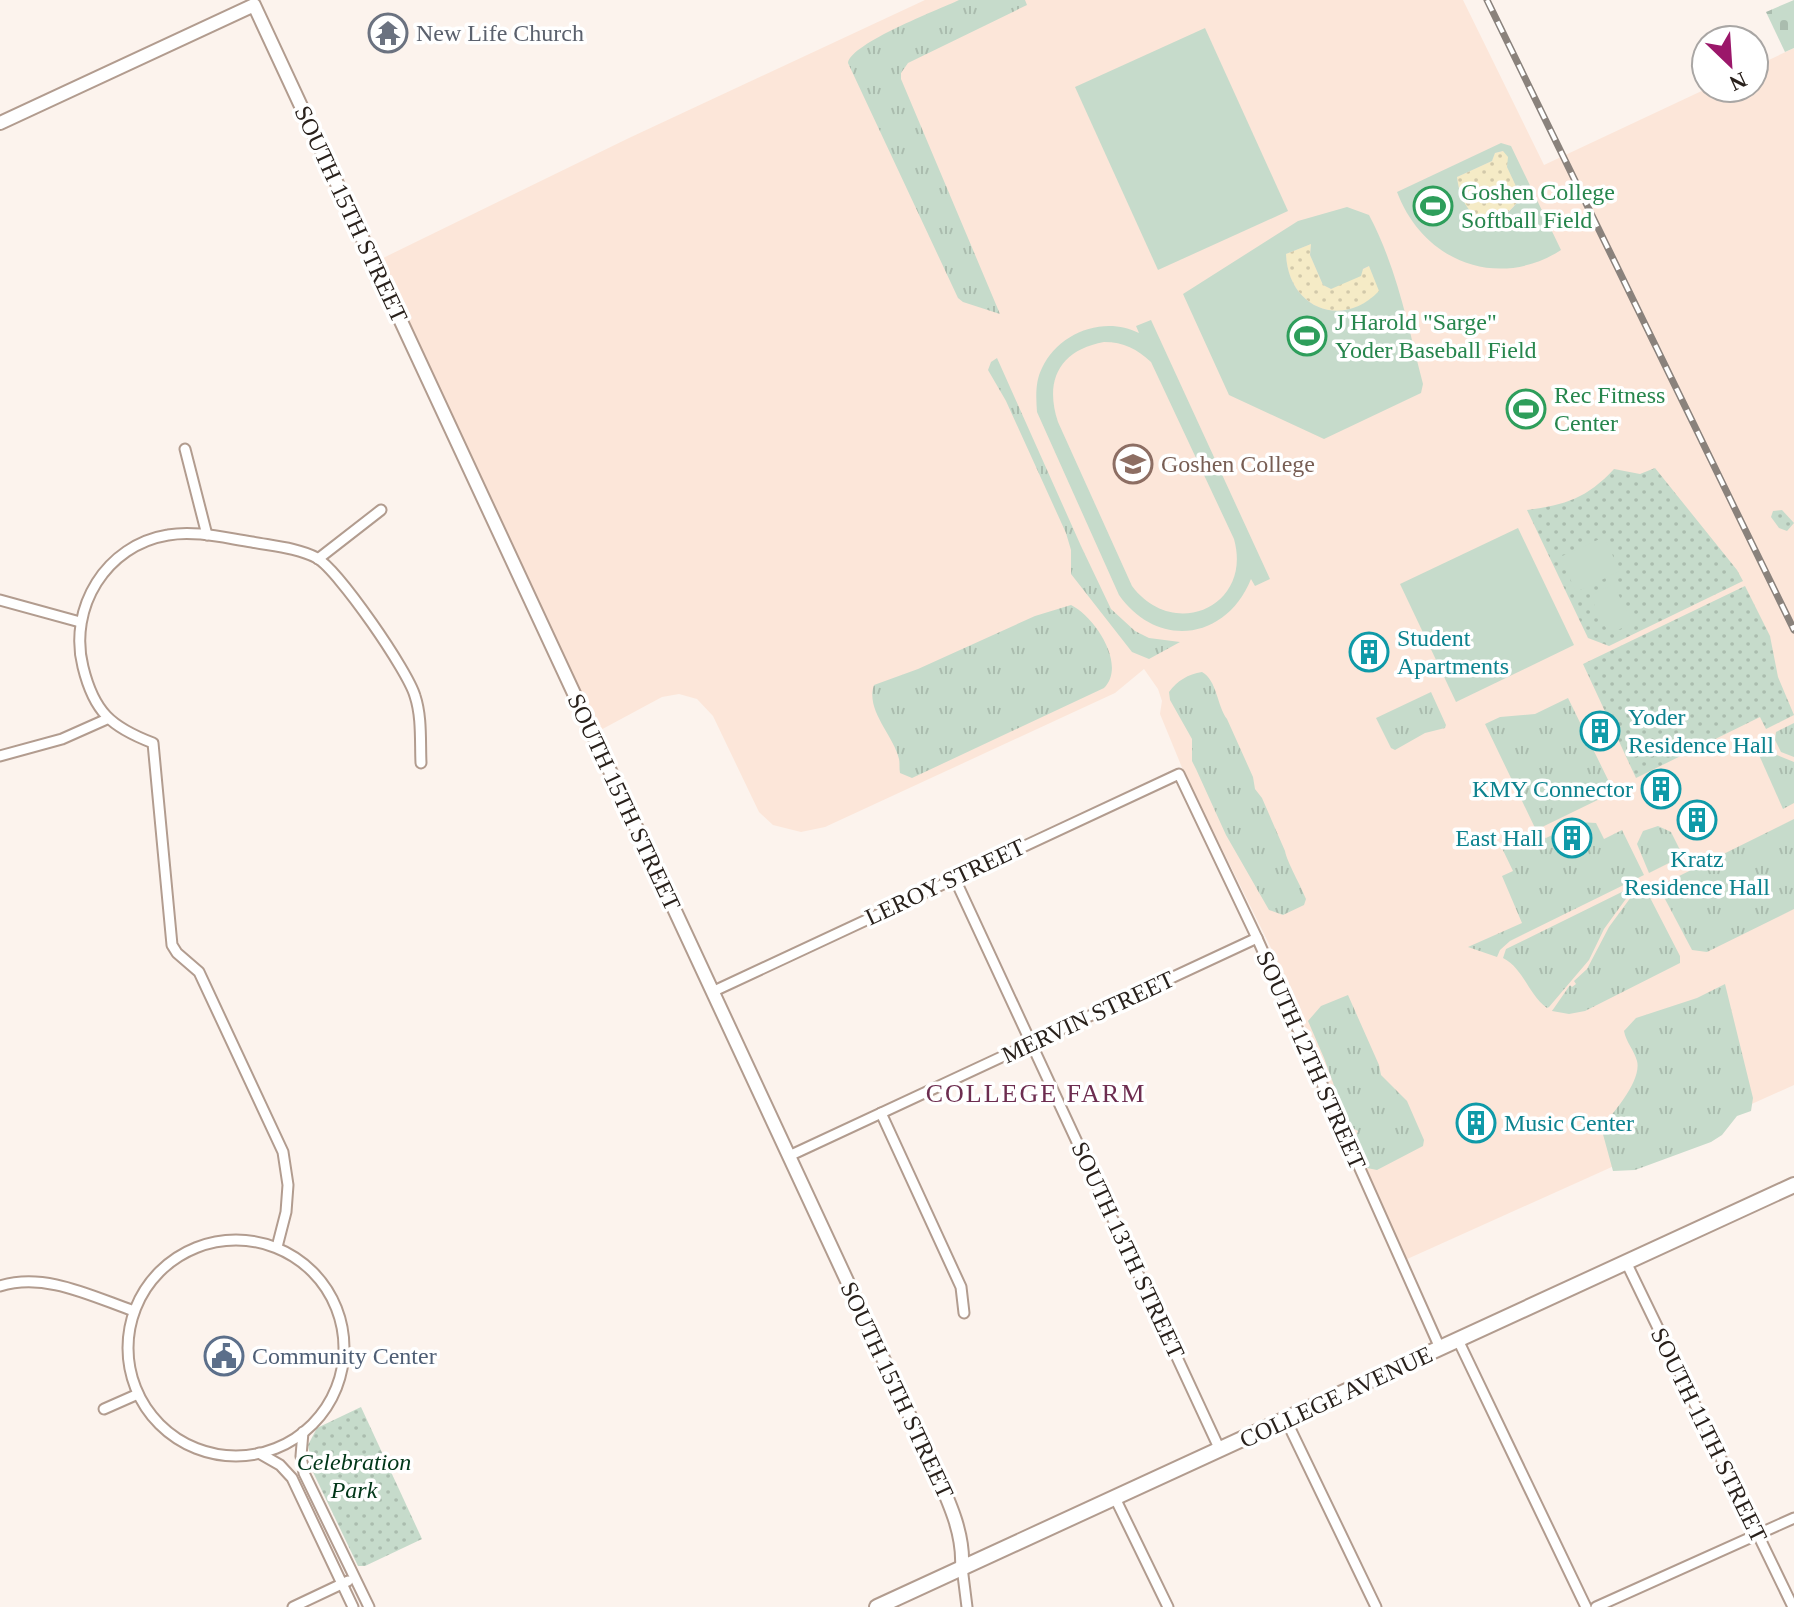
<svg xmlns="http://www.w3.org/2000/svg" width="1794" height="1607" font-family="Georgia,serif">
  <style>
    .education { fill: #fce6d9 }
    .grass { fill: url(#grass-tufts) }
    .sand { fill: url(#sand-dots) }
    .cemetery { fill: url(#cemetery-stones) }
    .park { fill: url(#park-dots) }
    .pitch { fill: #c6dbcb; fill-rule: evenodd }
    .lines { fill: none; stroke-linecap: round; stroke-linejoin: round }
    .minor-casing { stroke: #b29c8f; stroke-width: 13 }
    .tertiary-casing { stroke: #b29c8f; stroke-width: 16 }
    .secondary-casing { stroke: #b29c8f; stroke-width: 18 }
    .minor { stroke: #fff; stroke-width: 9 }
    .tertiary { stroke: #fff; stroke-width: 12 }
    .secondary { stroke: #fff; stroke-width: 14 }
    .rail-casing { stroke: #8a827c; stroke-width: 7 }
    .rail { stroke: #fff; stroke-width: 4; stroke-dasharray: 12; stroke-linecap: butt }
    .labels { text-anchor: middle; stroke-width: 7; stroke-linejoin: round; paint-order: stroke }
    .worship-label { font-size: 24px; fill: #5b616d; stroke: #fff; text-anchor: start }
    .leisure-label { font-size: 24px; fill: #27864d; stroke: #fff; text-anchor: start }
    .street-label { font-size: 24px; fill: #29211c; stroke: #fff }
    .education-label { font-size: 24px; fill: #785e54; stroke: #fff; text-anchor: start }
    .culture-label { font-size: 24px; fill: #0d838f; stroke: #fff; text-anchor: start }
    .service-label { font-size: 24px; fill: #4e5e75; stroke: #fff; text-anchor: start }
    .park-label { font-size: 24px; font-style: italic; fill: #003618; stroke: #fff }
    .neighbourhood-label { font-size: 26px; letter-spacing: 2px; fill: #6d2d50; stroke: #fff }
  </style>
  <defs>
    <pattern id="grass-tufts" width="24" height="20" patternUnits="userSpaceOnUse" patternTransform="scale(2)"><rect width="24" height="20" fill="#c6dbcb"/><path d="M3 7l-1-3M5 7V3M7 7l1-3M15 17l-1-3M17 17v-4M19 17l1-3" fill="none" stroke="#aabcae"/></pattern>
    <pattern id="sand-dots" width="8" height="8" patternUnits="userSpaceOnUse" patternTransform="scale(2)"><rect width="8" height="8" fill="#f5ebc6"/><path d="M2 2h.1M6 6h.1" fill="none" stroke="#d2c9aa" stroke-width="1.8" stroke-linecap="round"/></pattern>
    <pattern id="cemetery-stones" width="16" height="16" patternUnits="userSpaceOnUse" patternTransform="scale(2)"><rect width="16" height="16" fill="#c6dbcb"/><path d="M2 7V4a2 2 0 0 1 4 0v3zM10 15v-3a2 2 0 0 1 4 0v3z" fill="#aabcae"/></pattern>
    <pattern id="park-dots" width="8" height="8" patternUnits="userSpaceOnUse" patternTransform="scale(2)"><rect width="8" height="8" fill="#c6dbcb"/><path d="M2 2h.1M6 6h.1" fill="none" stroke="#aabcae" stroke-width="1.8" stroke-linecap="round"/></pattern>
  </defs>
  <rect width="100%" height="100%" fill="#fcf3ed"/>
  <!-- education -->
  <path class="education" d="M925 0H1463L1544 165 1708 88H1754V67L1794 48V1085L1405 1260 1274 954 1183 770 1160 714 1162 701 1158 689 1144 669 1115 693 825 827 801 832 773 825 759 812 713 716 697 699 679 694 662 697 595 733 381 259 629 138Z"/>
  <!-- grass -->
  <g class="grass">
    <path d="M959 0H1025L1027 5 908 63 901 73V79L1000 314 963 302 958 298 848 63C851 43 938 10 959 0Z"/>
    <path d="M997 358 1081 546 1111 609 1135 631 1149 638 1180 642 1149 659 1132 652 1071 574V550L1066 533 1006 401 988 370 991 362Z"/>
    <path d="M1071 605C1095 617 1127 665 1104 688L912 778 900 773C899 768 900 764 899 759 894 736 865 710 874 685L918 669 1035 616Z"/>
    <path d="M1202 672C1217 680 1217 706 1227 719L1253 777 1255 789 1262 798 1285 851C1287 862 1301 886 1306 899L1304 905 1283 915 1269 910 1226 835 1196 769 1192 761V739L1170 700 1169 692C1177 681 1188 674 1202 672Z"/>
    <path d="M1431 692 1446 725 1445 728 1425 733 1395 750 1391 748 1376 718Z"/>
    <path d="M1568 698 1614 792 1536 830 1485 724 1500 717 1535 714Z"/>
    <path d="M1794 723V757L1781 752 1775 740 1776 732Z"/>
    <path d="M1755 746 1794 762V803L1783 809Z"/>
    <path d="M1794 819V909L1707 952 1692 950 1665 899 1663 892 1667 882Z"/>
    <path d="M1579 822 1596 823 1604 839 1622 830 1644 875 1510 941 1500 950 1497 957 1468 947 1522 923 1502 876 1513 871 1500 844 1530 831 1546 838Z"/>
    <path d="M1658 826 1671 832 1683 856 1649 873 1637 844 1643 831Z"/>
    <path d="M1642 882 1680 956V963L1585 1011 1569 1014 1552 1011 1570 985 1572 987 1576 984 1574 981 1587 969 1609 927Z"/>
    <path d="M1636 885 1604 929 1589 960 1549 1007 1547 1008C1528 994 1524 969 1503 958L1506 949Z"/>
    <path d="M1725 984 1753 1098 1751 1111 1737 1116 1722 1135 1711 1142 1635 1170 1613 1171 1601 1127C1614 1113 1642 1080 1637 1061 1634 1050 1626 1042 1624 1031L1636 1018 1697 998Z"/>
    <path d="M1348 995 1379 1065 1381 1075 1407 1101 1424 1140 1423 1146 1377 1170 1367 1168 1355 1139 1358 1131 1350 1127 1347 1121 1324 1058 1308 1021 1321 1006Z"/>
  </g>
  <!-- sand -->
  <g class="sand">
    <path d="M1504 151 1509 158 1507 167 1521 197C1493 237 1462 222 1457 177L1492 161 1495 153Z"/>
    <path d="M1311 244 1310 255 1323 285 1331 289 1369 266 1380 291C1342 330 1288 308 1286 254Z"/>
  </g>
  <!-- cemetery -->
  <path class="cemetery" d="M1794 0V48L1785 52 1766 12Z"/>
  <!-- park -->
  <g class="park">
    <path d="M1655 468 1737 570 1743 581 1609 646 1588 638 1527 510C1566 505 1587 498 1614 469L1640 474Z"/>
    <path d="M1782 510 1794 523 1787 531 1779 528 1771 517 1773 511Z"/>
    <path d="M1745 586 1770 636 1778 677 1794 715 1766 729 1760 717 1636 778 1583 664Z"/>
    <path d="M361 1407 422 1539 365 1566H358L313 1472 308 1445 317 1428Z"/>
  </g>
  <!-- pitch -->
  <g class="pitch">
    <path d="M1205 28 1288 211 1158 270 1075 87Z"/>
    <path d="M1501 143 1511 146 1561 250C1497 291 1423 261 1397 192ZM1503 151 1508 157 1507 167 1521 197C1495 237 1462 221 1457 177L1492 161 1495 153Z"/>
    <path d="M1347 207 1369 215C1397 268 1408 326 1423 384L1421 393 1324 439 1229 395 1183 294 1298 221ZM1311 244 1310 255 1323 285 1331 289 1361 276 1363 269 1369 266 1379 291C1342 330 1288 308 1286 254Z"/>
    <path d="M1151 320 1270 579 1255 586 1251 579C1226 641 1157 649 1119 595L1037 412C1036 397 1035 382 1042 368 1058 333 1104 315 1139 333L1136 326ZM1104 342C1124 342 1137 349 1151 362L1234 539C1253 607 1173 641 1132 586L1058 422C1044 380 1060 350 1104 342Z"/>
    <path d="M1518 528 1574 645 1456 702 1400 584Z"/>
    <path d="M1604 537 1620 571 1576 592 1560 557Z"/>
    <path d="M1613 584 1633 623 1609 634 1590 596Z"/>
  </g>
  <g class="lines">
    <defs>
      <g id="minor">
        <path d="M185 449 207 535"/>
        <path d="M318 559 381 510"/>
        <path d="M0 600 80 622"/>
        <path d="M0 756 62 739 107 719"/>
        <path d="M954 877 1220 1450"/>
        <path d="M712 992 1179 774 1257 938 1440 1348"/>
        <path d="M881 1113 961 1287 964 1313"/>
        <path d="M789 1156 1257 938"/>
        <circle cx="236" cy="1348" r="108"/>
        <path d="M277 1247 286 1212 288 1185 283 1152 199 972 177 953 172 945 153 743C111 727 94 712 83 667 68 608 106 545 168 535 195 530 225 538 252 542 273 546 298 548 317 558 339 571 408 671 415 696 422 717 420 742 421 763"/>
        <path d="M1626 1262 1793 1607"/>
        <path d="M0 1286C45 1272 91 1296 134 1311"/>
        <path d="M1458 1340 1586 1607"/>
        <path d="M104 1409 138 1394"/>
        <path d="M1286 1420 1376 1607"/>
        <path d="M303 1432 301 1456 304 1473 369 1607"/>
        <path d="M259 1453 280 1465 292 1478 353 1607"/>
        <path d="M1115 1498 1168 1607"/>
        <path d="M962 1567 967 1607"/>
        <path d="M293 1607 348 1581"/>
        <path d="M1596 1607 1794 1518"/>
      </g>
      <path id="tertiary" d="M0 123 254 5 934 1468C948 1500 964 1532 962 1567"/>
      <path id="secondary" d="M877 1607 1794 1185"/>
    </defs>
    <!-- minor casing -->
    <use href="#minor" class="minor-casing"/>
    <!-- tertiary casing -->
    <use href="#tertiary" class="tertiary-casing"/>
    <!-- secondary casing -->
    <use href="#secondary" class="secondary-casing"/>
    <!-- minor -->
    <use href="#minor" class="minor"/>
    <!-- tertiary -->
    <use href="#tertiary" class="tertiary"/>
    <!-- secondary -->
    <use href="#secondary" class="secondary"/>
    <defs>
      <path id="rail" d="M1487 0 1794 630"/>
    </defs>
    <!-- rail casing -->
    <use href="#rail" class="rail-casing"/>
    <!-- rail -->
    <use href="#rail" class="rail"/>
  </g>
  <!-- icons -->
  <defs>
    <symbol id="temple-ring" viewBox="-11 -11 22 22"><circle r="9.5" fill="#fff" stroke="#6b7280" stroke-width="1.5"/><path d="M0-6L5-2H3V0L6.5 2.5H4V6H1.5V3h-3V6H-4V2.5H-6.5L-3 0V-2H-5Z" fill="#6b7280"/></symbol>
    <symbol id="stadium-ring" viewBox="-11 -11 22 22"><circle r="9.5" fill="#fff" stroke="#2e9e5b" stroke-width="1.5"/><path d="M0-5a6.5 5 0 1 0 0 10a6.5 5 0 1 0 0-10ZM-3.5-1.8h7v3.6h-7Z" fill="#2e9e5b"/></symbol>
    <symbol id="university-ring" viewBox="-11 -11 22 22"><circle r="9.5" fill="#fff" stroke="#8d6e63" stroke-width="1.5"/><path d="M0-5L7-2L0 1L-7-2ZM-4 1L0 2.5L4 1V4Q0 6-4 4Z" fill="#8d6e63"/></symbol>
    <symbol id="building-ring" viewBox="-11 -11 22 22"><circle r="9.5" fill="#fff" stroke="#0f9aa8" stroke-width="1.5"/><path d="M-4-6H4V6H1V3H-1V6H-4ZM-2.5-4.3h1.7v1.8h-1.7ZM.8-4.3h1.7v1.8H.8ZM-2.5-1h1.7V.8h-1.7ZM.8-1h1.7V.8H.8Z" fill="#0f9aa8"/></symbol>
    <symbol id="civic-ring" viewBox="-11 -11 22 22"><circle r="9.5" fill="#fff" stroke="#5c6f8a" stroke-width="1.5"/><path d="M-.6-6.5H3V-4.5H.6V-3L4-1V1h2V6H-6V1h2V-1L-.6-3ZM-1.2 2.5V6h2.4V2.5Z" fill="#5c6f8a"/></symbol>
  </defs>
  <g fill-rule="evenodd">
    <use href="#temple-ring" x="366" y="11" width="44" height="44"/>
    <use href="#stadium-ring" x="1411" y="184" width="44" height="44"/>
    <use href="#stadium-ring" x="1285" y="314" width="44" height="44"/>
    <use href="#stadium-ring" x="1504" y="387" width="44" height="44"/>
    <use href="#university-ring" x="1111" y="442" width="44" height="44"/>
    <use href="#building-ring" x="1347" y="630" width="44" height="44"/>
    <use href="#building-ring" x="1578" y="709" width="44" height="44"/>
    <use href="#building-ring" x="1639" y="767" width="44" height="44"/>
    <use href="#building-ring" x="1675" y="798" width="44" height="44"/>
    <use href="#building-ring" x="1550" y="816" width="44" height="44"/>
    <use href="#building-ring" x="1454" y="1101" width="44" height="44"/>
    <use href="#civic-ring" x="202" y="1334" width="44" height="44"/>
  </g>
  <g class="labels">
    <!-- worship labels -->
    <g class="worship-label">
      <text x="416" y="41">New Life Church</text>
    </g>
    <!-- leisure labels -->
    <g class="leisure-label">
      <text x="1461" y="200">Goshen College<tspan x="1461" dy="28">Softball Field</tspan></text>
      <text x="1335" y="330">J Harold "Sarge"<tspan x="1335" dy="28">Yoder Baseball Field</tspan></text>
      <text x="1554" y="403">Rec Fitness<tspan x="1554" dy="28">Center</tspan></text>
    </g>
    <!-- street labels -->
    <g class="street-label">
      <text transform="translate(351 214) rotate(65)" y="8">SOUTH 15TH STREET</text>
      <text transform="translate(624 802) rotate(65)" y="8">SOUTH 15TH STREET</text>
      <text transform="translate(945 882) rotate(-25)" y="8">LEROY STREET</text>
      <text transform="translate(1088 1017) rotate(-25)" y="8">MERVIN STREET</text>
      <text transform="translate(1311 1060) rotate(66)" y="8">SOUTH 12TH STREET</text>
      <text transform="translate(1128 1250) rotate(65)" y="8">SOUTH 13TH STREET</text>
      <text transform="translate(897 1390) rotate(65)" y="8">SOUTH 15TH STREET</text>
      <text transform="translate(1336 1397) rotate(-25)" y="8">COLLEGE AVENUE</text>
      <text transform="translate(1709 1435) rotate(64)" y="8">SOUTH 11TH STREET</text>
    </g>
    <!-- education labels -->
    <g class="education-label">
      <text x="1161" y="472">Goshen College</text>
    </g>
    <!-- culture labels -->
    <g class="culture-label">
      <text x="1397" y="646">Student<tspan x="1397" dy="28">Apartments</tspan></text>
      <text x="1628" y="725">Yoder<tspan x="1628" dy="28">Residence Hall</tspan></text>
      <text x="1633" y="797" text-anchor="end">KMY Connector</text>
      <text x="1544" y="846" text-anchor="end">East Hall</text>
      <text x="1697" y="867" text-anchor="middle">Kratz<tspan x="1697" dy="28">Residence Hall</tspan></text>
      <text x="1504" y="1131">Music Center</text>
    </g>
    <!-- service labels -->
    <g class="service-label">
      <text x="252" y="1364">Community Center</text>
    </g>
    <!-- park labels -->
    <g class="park-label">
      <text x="354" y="1470">Celebration<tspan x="354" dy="28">Park</tspan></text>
    </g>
    <!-- neighbourhood labels -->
    <g class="neighbourhood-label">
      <text x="1036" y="1102">COLLEGE FARM</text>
    </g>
  </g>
  <!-- north arrow -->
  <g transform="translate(1730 64) rotate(155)"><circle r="38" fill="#ffffff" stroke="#a9a6a4" stroke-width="2"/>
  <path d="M0-6L14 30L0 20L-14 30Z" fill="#9b176a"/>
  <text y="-12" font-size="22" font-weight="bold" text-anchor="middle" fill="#29211c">N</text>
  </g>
</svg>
